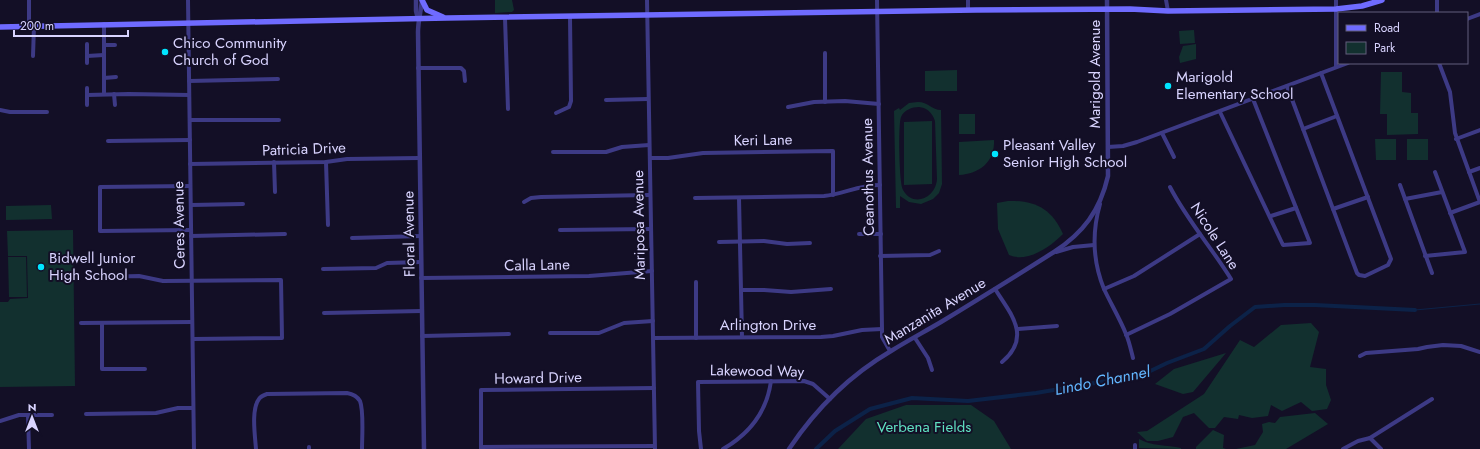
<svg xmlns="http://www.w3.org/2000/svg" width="1480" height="449" font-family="Jost,sans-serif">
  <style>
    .green { fill: #12302f; fill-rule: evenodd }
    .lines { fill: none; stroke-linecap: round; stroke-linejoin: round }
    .stream { stroke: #0c2248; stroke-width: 1 }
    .canal { stroke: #0c2248; stroke-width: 4 }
    .minor { stroke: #3d3a85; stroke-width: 4 }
    .tertiary { stroke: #3d3a85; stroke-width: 4.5 }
    .secondary { stroke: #6f6bff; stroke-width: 5.5 }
    .poi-dot { fill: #00e5ff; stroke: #130f26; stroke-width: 1.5 }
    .labels { text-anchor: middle; stroke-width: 4; stroke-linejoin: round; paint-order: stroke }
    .poi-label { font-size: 15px; fill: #d9d4ff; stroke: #130f26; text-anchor: start }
    .street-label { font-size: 15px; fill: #d9d4ff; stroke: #130f26 }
    .park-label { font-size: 15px; fill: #5fe0c0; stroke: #130f26 }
    .water-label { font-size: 16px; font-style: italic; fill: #62b6ff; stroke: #130f26 }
  </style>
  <rect width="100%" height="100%" fill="#130f26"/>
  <!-- green -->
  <g class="green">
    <path d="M495 0H512L514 10 512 12 495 13Z"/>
    <path d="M1194 30 1195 43 1180 44 1179 31Z"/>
    <path d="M1196 44V59L1180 63 1179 57 1183 46Z"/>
    <path d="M957 70V91H925V71Z"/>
    <path d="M1381 72H1402V92L1411 93V113H1418V134L1387 135V114H1380Z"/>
    <path d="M918 102C928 102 932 110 941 110L942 184 939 193 933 199 921 204 909 202 900 196V208H896L894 111 899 108 900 110 909 103ZM919 107C927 108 932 112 935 121L937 179C936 198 913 208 903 190 899 183 898 124 901 117 904 110 912 107 919 107Z"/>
    <rect x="959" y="114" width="16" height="20"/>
    <path d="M932 121V184L904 185V122Z"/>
    <path d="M1375 139H1396V160H1376Z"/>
    <rect x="1407" y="139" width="21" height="21"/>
    <path d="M994 140C995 162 979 174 959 175V142Z"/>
    <path d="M1008 201C1035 200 1052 209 1063 234 1050 247 1028 263 1009 255L998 229 997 203Z"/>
    <path d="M51 205 52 219 6 220V206Z"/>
    <path d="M73 230 75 386 0 387V302H8L10 299 28 298 27 256H8L7 231Z"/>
    <path d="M8 257H26L27 297H9Z"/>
    <path d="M1311 323 1319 332 1310 367 1326 369V385L1331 400 1327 409 1312 411 1301 402 1282 411 1271 405 1268 416 1252 418 1239 415 1238 419 1224 417 1215 428H1209L1194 413 1183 417 1173 437 1158 441H1147L1137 432 1147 431 1204 394 1240 340 1254 347 1281 325Z"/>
    <path d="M1226 353 1193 392 1183 394 1155 384 1174 369Z"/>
    <path d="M906 405H971L994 421 1011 449H838L866 419Z"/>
    <path d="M1315 413 1328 424 1286 449H1236L1255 445 1263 432 1262 424 1269 422 1275 423 1280 417Z"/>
    <path d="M1213 430 1224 435 1223 448 1226 449H1196V447Z"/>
    <path d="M1139 439C1151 446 1167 445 1181 448V449L1139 448Z"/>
  </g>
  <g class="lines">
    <!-- stream -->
    <path class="stream" d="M1415 310 1480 304"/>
    <!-- canal -->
    <path class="canal" d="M816 449 835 431 870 409 912 398 968 401 1036 393 1142 375 1167 363 1204 349 1230 326 1255 307 1284 305H1315L1415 310"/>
    <!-- minor -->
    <g class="minor">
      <path d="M29 0V26"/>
      <path d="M188 0 194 449"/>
      <path d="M647 0 655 449"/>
      <path d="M877 0 882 329V337L890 351"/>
      <path d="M968 0V10"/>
      <path d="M1166 0 1168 11"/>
      <path d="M1336 0V67"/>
      <path d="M1437 0V13"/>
      <path d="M505 18 508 109"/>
      <path d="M1467 19 1480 14"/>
      <path d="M104 24V94"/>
      <path d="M87 44V56L104 55"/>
      <path d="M104 45H115"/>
      <path d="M825 53V102"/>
      <path d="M33 56 34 26"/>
      <path d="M87 56V63"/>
      <path d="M1439 63 1450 92 1455 133 1480 202"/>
      <path d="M418 68H461L464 71 465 81"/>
      <path d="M104 78 116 77"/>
      <path d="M189 81 278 79"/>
      <path d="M1287 86 1357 273 1359 275 1365 276 1388 265 1391 259 1321 73"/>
      <path d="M87 88V95L129 94 189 95"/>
      <path d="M114 94 115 105"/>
      <path d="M87 95V105"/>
      <path d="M606 100 648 99"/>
      <path d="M788 107 814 102 845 101 879 104"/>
      <path d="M0 110 10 112H47"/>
      <path d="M1220 112 1283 245 1310 243 1253 99"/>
      <path d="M556 113 569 107 571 101 570 17"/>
      <path d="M190 120H279"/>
      <path d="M1303 129 1337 116"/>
      <path d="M1162 133 1174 157"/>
      <path d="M1456 139 1480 130"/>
      <path d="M108 141 190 140"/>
      <path d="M1108 147 1123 146 1137 142 1348 63"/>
      <path d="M553 152H606L622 147 649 145"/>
      <path d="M650 158H668L703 153 833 151V195"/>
      <path d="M274 162 275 192"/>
      <path d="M326 162 328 225"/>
      <path d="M190 164 326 162 347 159 419 158"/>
      <path d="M1469 172 1480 168"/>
      <path d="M1400 185 1432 273"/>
      <path d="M190 186 100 187V231L191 230"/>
      <path d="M695 198 824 196C843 194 859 185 880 185"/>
      <path d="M739 198 742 337"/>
      <path d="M1405 199 1442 192"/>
      <path d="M524 202 531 198 541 197 649 195"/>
      <path d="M1100 204C1092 232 1093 262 1104 289 1111 304 1120 319 1126 334 1129 341 1131 350 1133 358"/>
      <path d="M191 205 243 204"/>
      <path d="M1333 209 1368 197"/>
      <path d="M1450 213 1480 202"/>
      <path d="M1271 216 1296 208"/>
      <path d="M560 230 651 229"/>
      <path d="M859 234H881"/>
      <path d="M191 236 285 234"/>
      <path d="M352 238 421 236"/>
      <path d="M719 242 764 241 787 244 810 243"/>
      <path d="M1056 252 1073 247 1094 245"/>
      <path d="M880 256 930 255 939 251"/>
      <path d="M1425 256 1465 252 1435 172"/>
      <path d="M323 269 376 268 387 263 421 262"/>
      <path d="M101 277 139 276 163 281 281 280 282 338 193 339"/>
      <path d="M421 278 589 276 652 271"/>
      <path d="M696 282V338"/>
      <path d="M995 289C1011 314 1032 337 1002 362"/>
      <path d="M1104 289 1134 276 1200 234"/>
      <path d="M741 290H764L791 292 831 289"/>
      <path d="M324 313 422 311"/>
      <path d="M81 323 192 322"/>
      <path d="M102 323V369H145"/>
      <path d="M1018 329 1057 326"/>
      <path d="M550 333H599L624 323 653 321"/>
      <path d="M1126 335 1170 314 1231 279C1212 248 1187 220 1170 187"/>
      <path d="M422 336 509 334"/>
      <path d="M653 338 821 337 833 336 862 330 882 329"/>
      <path d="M915 338 928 358 932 370"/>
      <path d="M1360 356 1366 353 1418 349 1427 347 1443 345 1461 346 1480 352"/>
      <path d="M86 414 156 413 178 408H193"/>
      <path d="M28 415 29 449"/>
      <path d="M0 421 19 415H52"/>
      <path d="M1370 438 1381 449"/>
      <path d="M1135 445V449"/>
      <path d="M309 447V449"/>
      <path d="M481 447 654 446"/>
      <path d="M256 449C255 436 251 409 259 399 261 396 264 395 267 394L347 393C353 394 357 396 360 401 364 411 362 437 362 449"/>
      <path d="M481 449V390L654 388"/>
      <path d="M701 449 699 431 698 382 804 381 813 384 830 399"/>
      <path d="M723 449C749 434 767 411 771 381"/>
      <path d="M1343 449 1358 441 1370 438 1432 399"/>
    </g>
    <!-- tertiary -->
    <g class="tertiary">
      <path d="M416 0V11L418 19"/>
      <path d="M422 0C421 11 418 21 418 32L424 449"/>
      <path d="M789 449C815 410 850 375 891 351 907 341 924 332 941 322 979 299 1016 276 1054 252 1083 233 1100 211 1108 176L1107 0"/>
    </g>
    <!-- secondary -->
    <g class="secondary">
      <path d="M422 0 427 10 443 17"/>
      <path d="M0 27 447 18 976 10 1130 9 1168 11 1336 9 1362 6 1382 0"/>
    </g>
  </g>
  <!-- markers -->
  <g class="poi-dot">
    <circle cx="165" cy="52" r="4"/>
    <circle cx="1168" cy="86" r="4"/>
    <circle cx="995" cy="154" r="4"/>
    <circle cx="41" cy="267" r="4"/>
  </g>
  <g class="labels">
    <!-- poi labels -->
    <g class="poi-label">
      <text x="173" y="48">Chico Community<tspan x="173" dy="17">Church of God</tspan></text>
      <text x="1176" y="82">Marigold<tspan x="1176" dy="17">Elementary School</tspan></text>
      <text x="1003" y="150">Pleasant Valley<tspan x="1003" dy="17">Senior High School</tspan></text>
      <text x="49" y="263">Bidwell Junior<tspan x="49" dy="17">High School</tspan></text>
    </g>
    <!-- street labels -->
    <g class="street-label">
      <text transform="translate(1095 74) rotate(-90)" y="5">Marigold Avenue</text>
      <text transform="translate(763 140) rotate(-1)" y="5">Keri Lane</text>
      <text transform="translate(304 149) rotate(-2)" y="5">Patricia Drive</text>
      <text transform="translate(868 177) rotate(-91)" y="5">Ceanothus Avenue</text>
      <text transform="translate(179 225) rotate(-91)" y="5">Ceres Avenue</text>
      <text transform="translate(639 225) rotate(-91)" y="5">Mariposa Avenue</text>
      <text transform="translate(409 234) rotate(-91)" y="5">Floral Avenue</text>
      <text transform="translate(1215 236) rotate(57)" y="5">Nicole Lane</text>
      <text transform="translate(537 265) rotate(-1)" y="5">Calla Lane</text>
      <text transform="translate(935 311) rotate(-31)" y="5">Manzanita Avenue</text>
      <text x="768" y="330">Arlington Drive</text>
      <text transform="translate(757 371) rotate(1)" y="5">Lakewood Way</text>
      <text transform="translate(538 378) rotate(-1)" y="5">Howard Drive</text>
    </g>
    <!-- park labels -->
    <g class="park-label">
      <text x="924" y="432">Verbena Fields</text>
    </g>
    <!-- water labels -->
    <g class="water-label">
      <text transform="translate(1102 380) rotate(-11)" y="6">Lindo Channel</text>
    </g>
  </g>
  <!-- legend -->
  <rect x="1338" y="12" width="130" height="52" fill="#130f26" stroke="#625e7d"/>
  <rect x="1346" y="25" width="20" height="6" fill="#6f6bff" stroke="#625e7d"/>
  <text x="1374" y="32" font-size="12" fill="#d9d4ff">Road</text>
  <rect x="1346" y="42" width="20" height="12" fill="#12302f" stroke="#625e7d"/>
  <text x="1374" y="52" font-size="12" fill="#d9d4ff">Park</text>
  <!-- north arrow -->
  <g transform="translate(32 417)" stroke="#130f26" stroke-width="3" paint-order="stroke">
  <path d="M0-3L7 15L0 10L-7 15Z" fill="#d9d4ff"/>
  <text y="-6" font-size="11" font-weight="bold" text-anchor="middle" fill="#d9d4ff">N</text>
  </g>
  <!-- scale -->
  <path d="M14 30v6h114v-6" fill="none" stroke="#d9d4ff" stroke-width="2"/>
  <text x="20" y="30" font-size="12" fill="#d9d4ff" stroke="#130f26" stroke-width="3" paint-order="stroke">200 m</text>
</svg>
